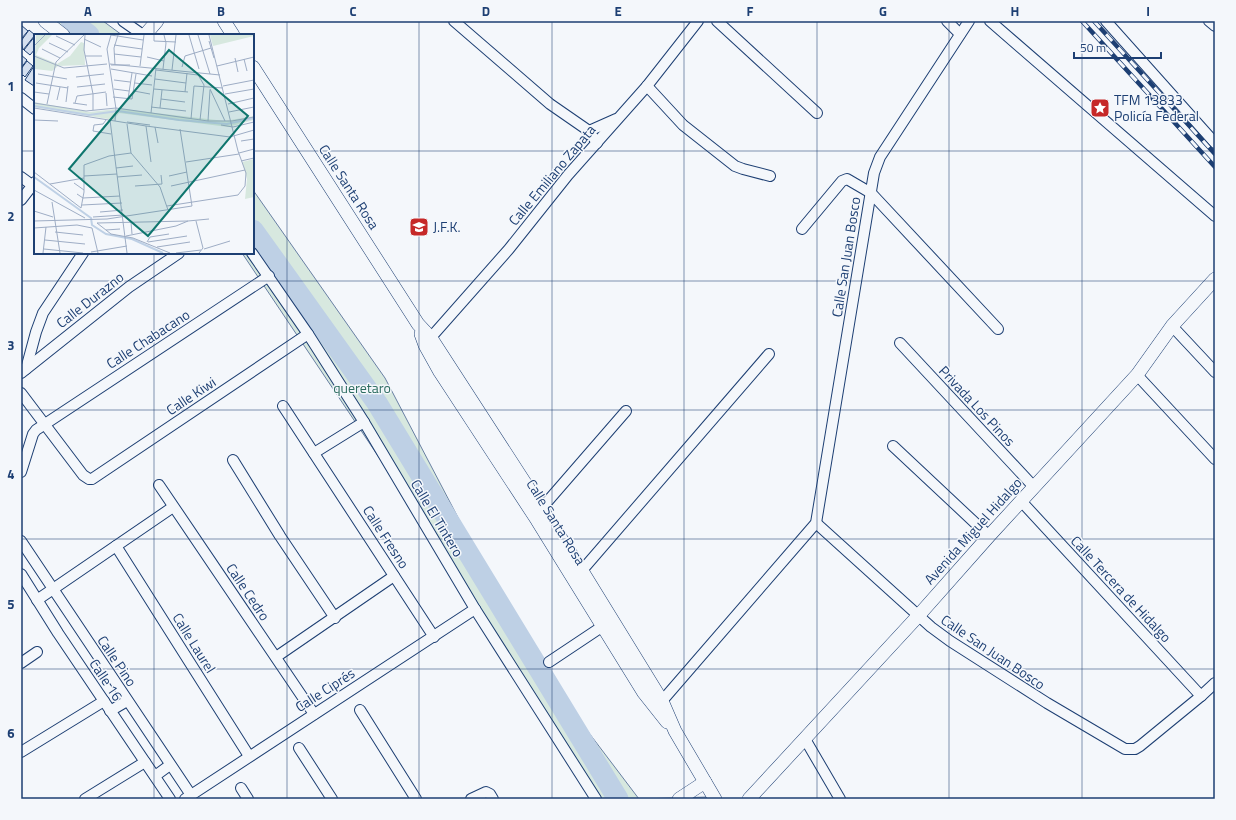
<svg xmlns="http://www.w3.org/2000/svg" width="1236" height="820" font-family="'Titillium Web',sans-serif">
  <style>
    .green { fill: #d7e8df; stroke: #687fa3 }
    .lines { fill: none; stroke-linecap: round; stroke-linejoin: round }
    .river { stroke: #bed0e5; stroke-width: 21 }
    .building { fill: #d5e0f0; stroke: #1d3f73 }
    .minor-casing { stroke: #1d3f73; stroke-width: 12 }
    .tertiary-casing { stroke: #1d3f73; stroke-width: 14 }
    .minor { stroke: #f4f7fb; stroke-width: 10 }
    .tertiary { stroke: #f4f7fb; stroke-width: 13 }
    .rail-casing { stroke: #1d3f73; stroke-width: 4.5 }
    .rail { stroke: #f4f7fb; stroke-width: 3; stroke-dasharray: 9; stroke-linecap: butt }
    .grid { fill: none; stroke: #1d3f73; stroke-width: 1; stroke-opacity: 0.55 }
    .labels { text-anchor: middle; stroke-width: 3; stroke-linejoin: round; paint-order: stroke }
    .poi-label { font-size: 14px; fill: #1d3f73; stroke: #f4f7fb; text-anchor: start }
    .street-label { font-size: 14px; fill: #1d3f73; stroke: #f4f7fb }
    .park-label { font-size: 14px; fill: #2c6c60; stroke: #f4f7fb }
    .inset-river { fill: none; stroke: #bed0e5; stroke-width: 2 }
    .inset-road { fill: none; stroke: #9eadc5; stroke-width: 1 }
    .view { fill: #0f766e; fill-opacity: 0.15; stroke: #0f766e; stroke-width: 2 }
    .inset-edge { fill: none; stroke: #1d3f73; stroke-width: 2 }
    .neatline { fill: none; stroke: #1d3f73; stroke-width: 1.5 }
    .grid-label { font-size: 13px; text-anchor: middle; font-weight: bold; fill: #1d3f73 }
  </style>
  <rect width="100%" height="100%" fill="#f4f7fb"/>
  <!-- green -->
  <g class="green">
    <path d="M37 21H103L122 35H54Z"/>
    <path d="M253 190 385 378 530 655 639 799 708 797 709 799H596L429 532 242 253H253Z"/>
  </g>
  <g class="lines">
    <!-- river -->
    <g class="river">
      <path d="M71 21 89 35"/>
      <path d="M253 230 377 403 618 799"/>
    </g>
  </g>
  <!-- building -->
  <g class="building">
    <path d="M21 25 28 31 21 39Z"/>
    <path d="M29 30 35 35 23 50 21 41Z"/>
    <path d="M35 36V49L30 55 24 50Z"/>
    <path d="M21 55 27 60 21 68Z"/>
    <path d="M27 61 33 66 25 77 23 75 21 77V69Z"/>
    <path d="M34 66 35 83 34 86 25 80Z"/>
  </g>
  <g class="lines">
    <defs>
      <g id="minor">
        <path d="M123 21 143 35"/>
        <path d="M454 21 550 104 589 131 597 143"/>
        <path d="M717 21 817 113"/>
        <path d="M947 21 960 34"/>
        <path d="M990 21 1215 216"/>
        <path d="M1106 21 1215 143"/>
        <path d="M1209 21 1215 26"/>
        <path d="M647 86 683 125 735 166 743 169 770 176"/>
        <path d="M21 98 35 109"/>
        <path d="M589 131 616 119"/>
        <path d="M21 177 32 185"/>
        <path d="M21 200 35 182"/>
        <path d="M802 229 842 181 847 179 871 193 998 329"/>
        <path d="M252 253 308 334 364 422 475 609 596 799"/>
        <path d="M1172 326 1215 372"/>
        <path d="M426 343 509 249 568 175 647 86 698 21"/>
        <path d="M900 343 1034 487"/>
        <path d="M26 369 36 332 43 313 83 253"/>
        <path d="M21 373 129 287 179 253"/>
        <path d="M1137 375 1215 459"/>
        <path d="M21 393 83 475 89 479H92L308 334"/>
        <path d="M283 406 434 637"/>
        <path d="M893 446 989 536"/>
        <path d="M314 453 364 422"/>
        <path d="M233 460 280 536 335 618"/>
        <path d="M21 472 33 434 36 430 269 276"/>
        <path d="M159 485 314 714"/>
        <path d="M1021 501 1201 696"/>
        <path d="M540 515 547 502 626 411"/>
        <path d="M816 523 931 627 950 641 1047 703 1125 749H1135L1140 746 1201 696 1215 683"/>
        <path d="M21 541 191 795"/>
        <path d="M116 546 249 756"/>
        <path d="M21 574 58 633 170 799"/>
        <path d="M578 575 769 354"/>
        <path d="M37 600 173 507"/>
        <path d="M276 657 394 576"/>
        <path d="M549 662 603 626"/>
        <path d="M21 663 37 652"/>
        <path d="M662 701 816 523 874 173 880 157 969 21"/>
        <path d="M360 710 416 799"/>
        <path d="M110 711 127 701"/>
        <path d="M805 739 840 799"/>
        <path d="M299 748 332 799"/>
        <path d="M21 752 104 701"/>
        <path d="M155 776 170 765"/>
        <path d="M241 788 248 799"/>
        <path d="M85 799 145 762"/>
        <path d="M185 799 475 609"/>
        <path d="M471 799 486 792 490 794 493 799"/>
      </g>
      <g id="tertiary">
        <path d="M45 21 63 35"/>
        <path d="M224 21 233 35"/>
        <path d="M145 35 157 21"/>
        <path d="M253 67 418 324 431 338 582 571 662 701 675 731 715 799"/>
        <path d="M421 334 425 345 440 372 537 520 644 693 667 722"/>
        <path d="M679 799 705 782"/>
        <path d="M749 799 919 615 989 536 1137 375 1172 326 1215 279"/>
      </g>
    </defs>
    <!-- minor casing -->
    <use href="#minor" class="minor-casing"/>
    <!-- tertiary casing -->
    <use href="#tertiary" class="tertiary-casing"/>
    <!-- minor -->
    <use href="#minor" class="minor"/>
    <!-- tertiary -->
    <use href="#tertiary" class="tertiary"/>
    <defs>
      <g id="rail">
        <path d="M1082 21 1215 167"/>
        <path d="M1094 21 1215 154"/>
      </g>
    </defs>
    <!-- rail casing -->
    <use href="#rail" class="rail-casing"/>
    <!-- rail -->
    <use href="#rail" class="rail"/>
  </g>
  <!-- grid -->
  <path class="grid" d="M154 21V35M287 21V799M419 21V799M552 21V799M684 21V799M817 21V799M949 21V799M1082 21V799M21 151H35M253 151H1215M154 253V799M21 281H1215M21 410H1215M21 539H1215M21 669H1215"/>
  <!-- icons -->
  <defs>
    <symbol id="sight-square" viewBox="-11 -11 22 22"><rect x="-9" y="-9" width="18" height="18" rx="4" fill="#c62828" stroke="#f4f7fb"/><path d="M0-6L1.8-2.2L6-1.7L2.9 1.2L3.7 5.4L0 3.3L-3.7 5.4L-2.9 1.2L-6-1.7L-1.8-2.2Z" fill="#fff"/></symbol>
    <symbol id="school-square" viewBox="-11 -11 22 22"><rect x="-9" y="-9" width="18" height="18" rx="4" fill="#c62828" stroke="#f4f7fb"/><path d="M0-5L7-2L0 1L-7-2ZM-4 1L0 2.5L4 1V4Q0 6-4 4Z" fill="#fff"/></symbol>
  </defs>
  <g fill-rule="evenodd">
    <use href="#sight-square" x="1089" y="97" width="22" height="22"/>
    <use href="#school-square" x="408" y="216" width="22" height="22"/>
  </g>
  <g class="labels">
    <!-- poi labels -->
    <g class="poi-label">
      <text x="1114" y="105">TFM 13833<tspan x="1114" dy="16">Policía Federal</tspan></text>
      <text x="433" y="232">J.F.K.</text>
    </g>
    <!-- street labels -->
    <g class="street-label">
      <text transform="translate(552 175) rotate(-50)" y="5">Calle Emiliano Zapata</text>
      <text transform="translate(349 187) rotate(57)" y="5">Calle Santa Rosa</text>
      <text transform="translate(846 257) rotate(-81)" y="5">Calle San Juan Bosco</text>
      <text transform="translate(90 300) rotate(-38)" y="5">Calle Durazno</text>
      <text transform="translate(148 339) rotate(-33)" y="5">Calle Chabacano</text>
      <text transform="translate(191 396) rotate(-34)" y="5">Calle Kiwi</text>
      <text transform="translate(977 406) rotate(47)" y="5">Privada Los Pinos</text>
      <text transform="translate(437 518) rotate(59)" y="5">Calle El Tintero</text>
      <text transform="translate(556 522) rotate(58)" y="5">Calle Santa Rosa</text>
      <text transform="translate(973 531) rotate(-48)" y="5">Avenida Miguel Hidalgo</text>
      <text transform="translate(386 537) rotate(57)" y="5">Calle Fresno</text>
      <text transform="translate(1121 589) rotate(47)" y="5">Calle Tercera de Hidalgo</text>
      <text transform="translate(248 592) rotate(56)" y="5">Calle Cedro</text>
      <text transform="translate(194 643) rotate(58)" y="5">Calle Laurel</text>
      <text transform="translate(993 652) rotate(34)" y="5">Calle San Juan Bosco</text>
      <text transform="translate(117 661) rotate(56)" y="5">Calle Pino</text>
      <text transform="translate(106 680) rotate(56)" y="5">Calle 16</text>
      <text transform="translate(325 690) rotate(-33)" y="5">Calle Ciprés</text>
    </g>
    <!-- park labels -->
    <g class="park-label">
      <text x="362" y="393">queretaro</text>
    </g>
  </g>
  <!-- overview -->
  <g transform="translate(34 34)">
    <rect width="220" height="220" fill="#f4f7fb"/>
    <path d="M2 1H18L5 14 2 21 23 30 36 22 47 8 50 9 51 31 24 32 18 37 1 35 0 39ZM176 1H220V2L179 12ZM0 68 55 78 82 75 81 81 87 75 191 87 220 82V86L194 93 85 79 80 86 0 73ZM220 125V163L211 165 213 145 208 128Z" fill="#d7e8df"/>
    <path class="inset-river" d="M0 72 55 81 84 77 145 86 193 90 220 84M0 143 57 184 58 191 72 200 98 205 129 219"/>
    <path class="inset-road" d="M51 1 50 16 59 60V76M77 1 73 15 82 75 81 87M77 1 109 6M120 1V7L142 8M155 1 165 35M164 1 176 40M22 2 41 11M50 5 67 13M175 7 180 24M15 9 34 18M80 11 108 15M0 12 11 1M8 15 26 24M80 20 107 23M0 22 30 34 73 30M51 22H68M113 23 130 27M201 24 204 38M210 25 213 37M76 30 186 41M77 31H96M81 31 80 14 84 1M106 32 110 1M183 32 220 23M148 33 151 22 177 14M77 35 118 42M129 35 132 9 130 1M122 36 164 41M138 36 142 1M163 39 170 51 166 86M4 40 33 45M42 43 70 40M121 45 152 49M80 46 96 48M2 49 34 54M101 49 118 51M189 52 220 46M43 53 71 50M80 55 95 57M120 55 154 58M176 55 191 87M100 57 116 60M0 58 15 60M151 58 153 39M72 59 73 72M191 60 220 55M79 63 98 65 102 40M94 65 98 39M127 65 151 68M23 66 26 53M32 68 34 52M0 69 52 77 82 74 174 87H198L220 83M39 69 53 71M41 69 43 62 72 58M13 70 22 28 50 1M194 70 220 64M117 73 152 77M0 74 112 92 196 103 220 96M126 74 128 56M195 78 220 73M117 79 122 34M157 85 160 52 189 54M0 86 24 87M72 86 69 90 60 91 59 97 77 100M76 86 93 219M174 87 176 56M93 88 116 91M93 90 97 119 126 153 134 176M187 91 199 93 220 88M112 92 117 128M121 93 124 109M207 107 220 105M205 119 220 115M207 127 220 124M152 128 205 120M82 134 99 132M0 138 47 174 50 158V131L75 122 97 119M50 142 83 140M135 142 153 138M83 143 108 141M40 149 50 156M16 150 50 144M101 152 128 150 127 141M137 152 211 136M0 156 51 184M43 160 49 164 86 162M18 168 26 219M48 171 88 169M133 172 204 161 211 152 212 139 204 117 175 1M0 177 19 183M66 178 89 176M59 183 89 181M0 187 73 185 158 172 146 95M162 187 169 214 165 219M97 188 98 200M63 189 154 187M63 189 77 200 99 204 136 219M0 194 43 191 58 194 64 219M72 196 86 195M21 198 49 201M92 202 142 192 154 187 175 185M11 206 51 210M113 208 116 203 135 200M114 208 153 202M123 213 156 208M10 215 49 219M170 215 196 207M57 218 93 212M9 219 12 193M142 219 167 216"/>
    <path class="view" d="M135 16 214 82 114 202 35 135Z"/>
    <rect width="220" height="220" class="inset-edge"/>
  </g>
  <!-- border -->
  <rect width="1236" height="820" fill="none" stroke="#f4f7fb" stroke-width="44"/>
  <!-- scale -->
  <path d="M1074 52v6h87v-6" fill="none" stroke="#1d3f73" stroke-width="2"/>
  <text x="1080" y="52" font-size="12" fill="#1d3f73" stroke="#f4f7fb" stroke-width="3" paint-order="stroke">50 m</text>
  <rect x="22" y="22" width="1192" height="776" class="neatline"/>
  <g class="grid-label">
    <text x="88" y="16">A</text>
    <text x="221" y="16">B</text>
    <text x="353" y="16">C</text>
    <text x="486" y="16">D</text>
    <text x="618" y="16">E</text>
    <text x="750" y="16">F</text>
    <text x="883" y="16">G</text>
    <text x="1015" y="16">H</text>
    <text x="1148" y="16">I</text>
    <text x="11" y="91">1</text>
    <text x="11" y="221">2</text>
    <text x="11" y="350">3</text>
    <text x="11" y="479">4</text>
    <text x="11" y="609">5</text>
    <text x="11" y="738">6</text>
  </g>
</svg>
